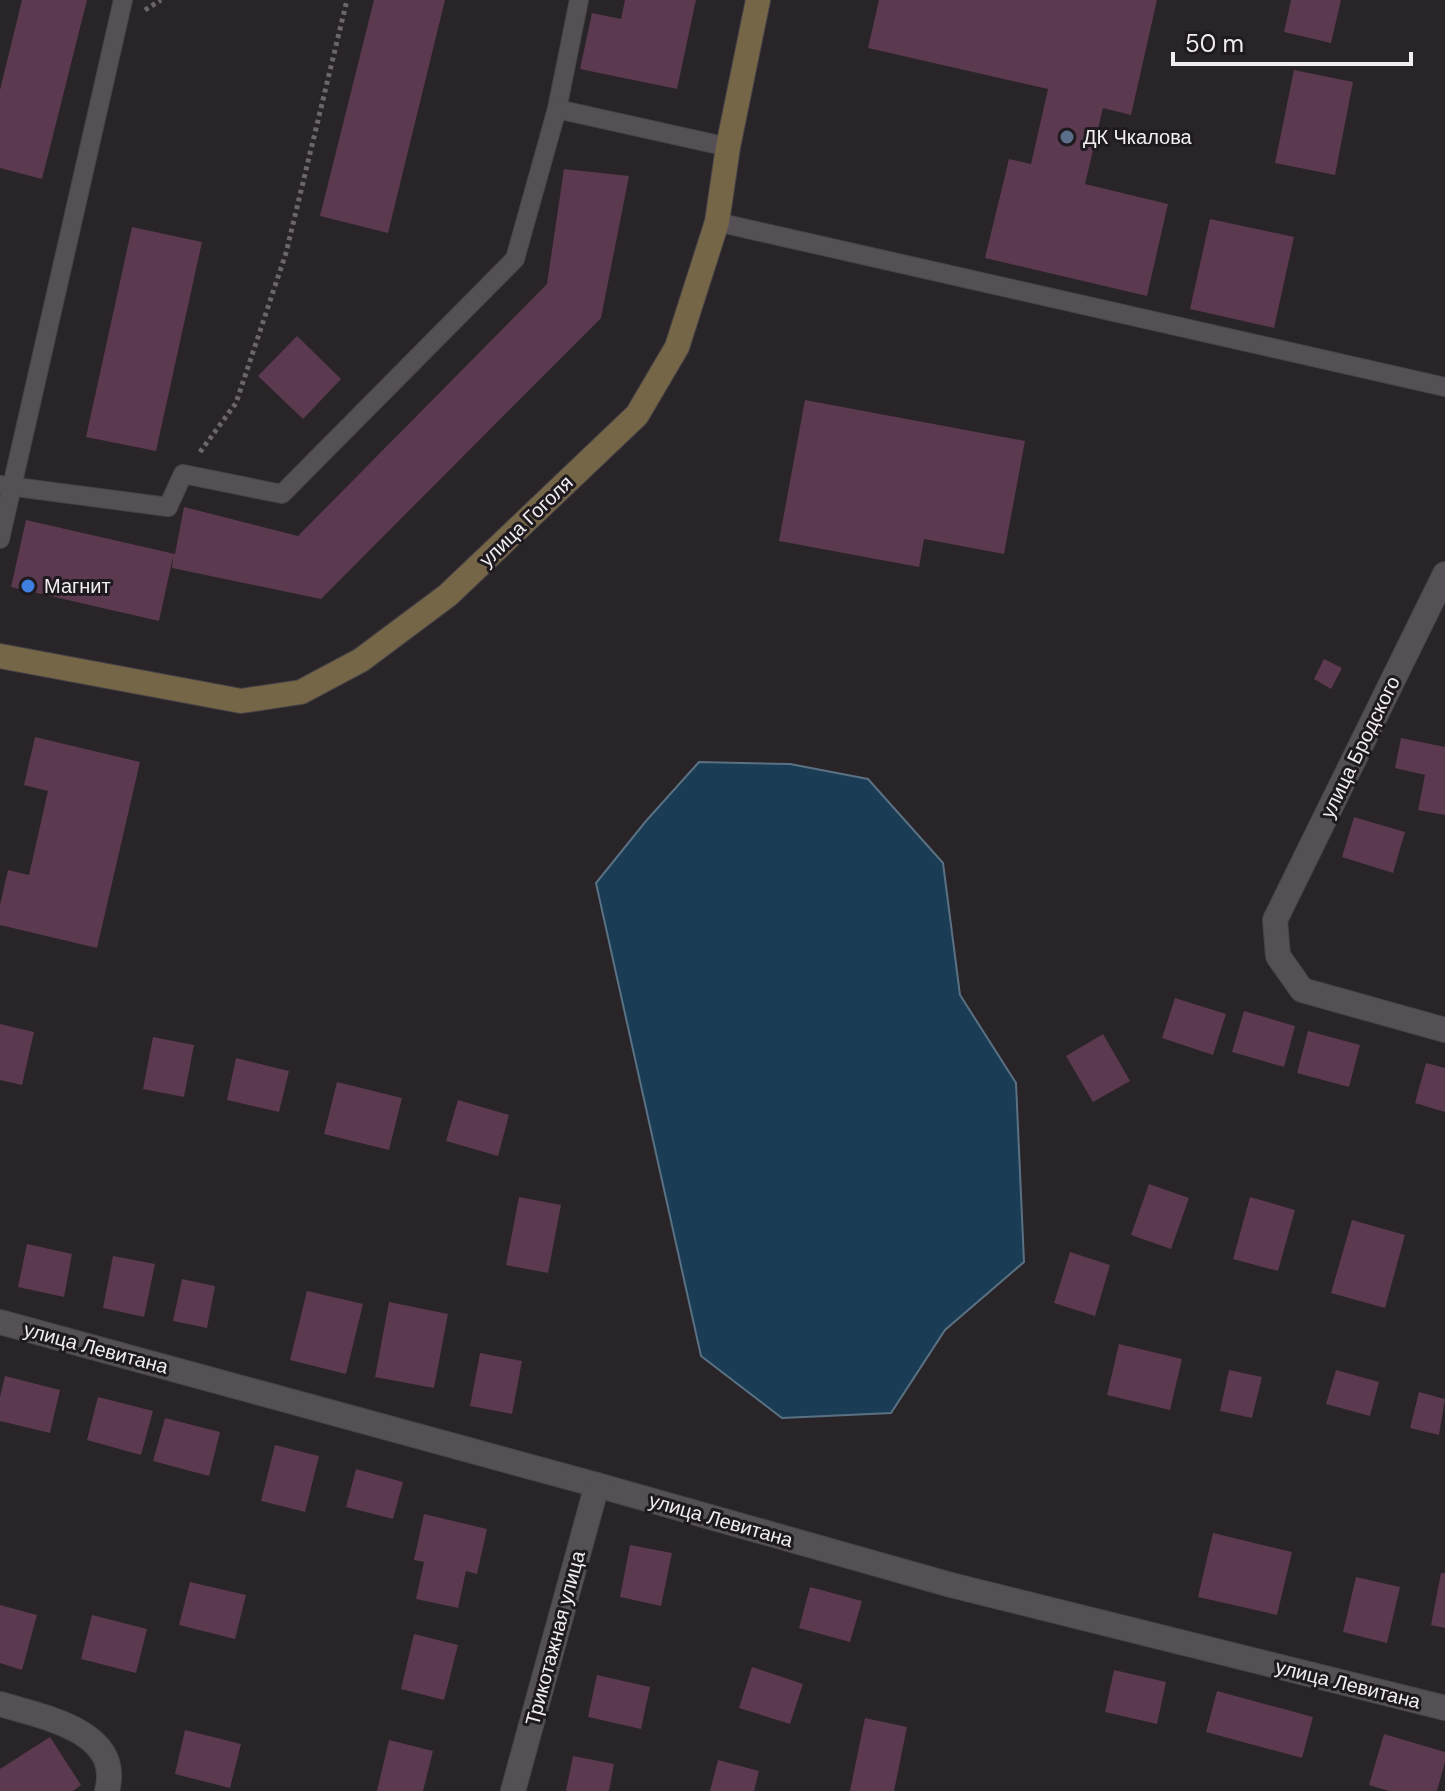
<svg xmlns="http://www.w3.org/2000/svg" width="1445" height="1791" font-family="'DM Sans',sans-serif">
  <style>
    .water { fill: #1a3c54; stroke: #5a7183; stroke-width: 2 }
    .building { fill: #5b394e }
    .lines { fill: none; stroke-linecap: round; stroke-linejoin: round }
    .lane-casing { stroke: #474347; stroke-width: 20 }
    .street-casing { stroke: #474347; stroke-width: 26 }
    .secondary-casing { stroke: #474347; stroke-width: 26 }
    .path { stroke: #6b666a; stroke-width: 5; stroke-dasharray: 4 4; stroke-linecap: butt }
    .lane { stroke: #555055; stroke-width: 18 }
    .street { stroke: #555055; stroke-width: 24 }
    .secondary { stroke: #766648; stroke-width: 24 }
    .service-dot { fill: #5c6f8a; stroke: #1f1a1f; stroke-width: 3 }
    .shop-dot { fill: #3f7fe0; stroke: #1f1a1f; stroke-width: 3 }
    .labels { text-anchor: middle; stroke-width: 6; stroke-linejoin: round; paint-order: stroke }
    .poi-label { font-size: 20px; fill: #f1edf0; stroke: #1f1a1f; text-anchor: start }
    .street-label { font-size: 20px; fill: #f1edf0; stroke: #1f1a1f }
  </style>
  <rect width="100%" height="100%" fill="#292428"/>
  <!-- water -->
  <path class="water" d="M699 762 790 764 868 779 943 863 960 995 1016 1083 1024 1262 945 1330 891 1413 782 1418 701 1356 596 883 646 821Z"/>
  <!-- building -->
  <g class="building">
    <path d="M22 0H87L42 179 0 168V90Z"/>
    <path d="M374 0H445L388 233 320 216Z"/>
    <path d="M625 0H696L677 89 580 69 592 13 621 19Z"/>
    <path d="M879 0H1157L1131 115 1103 108 1085 184 1168 204 1147 296 985 258 1009 159 1031 164 1048 89 868 48Z"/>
    <path d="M1291 0H1341L1331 43 1284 32Z"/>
    <path d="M1294 70 1353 82 1335 175 1275 163Z"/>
    <path d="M564 169 629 176 601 318 321 599 172 568 173 557 159 621 11 587 26 520 175 554 184 507 298 536 547 284Z"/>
    <path d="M1210 219 1294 237 1274 328 1190 309Z"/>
    <path d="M132 227 202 242 156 451 86 437Z"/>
    <path d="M297 336 341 379 303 419 258 376Z"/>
    <path d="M805 400 1025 441 1004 554 924 539 919 567 779 541Z"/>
    <path d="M1324 659 1342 668 1331 689 1314 679Z"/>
    <path d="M35 737 140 762 97 948 0 925V905L8 870 29 875 48 791 24 785Z"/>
    <path d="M1401 738 1445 747V815L1418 810 1425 775 1395 768Z"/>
    <path d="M1354 817 1405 832 1393 873 1342 857Z"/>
    <path d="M1175 998 1226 1014 1213 1055 1162 1038Z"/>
    <path d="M1244 1011 1295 1026 1284 1067 1232 1052Z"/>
    <path d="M0 1024 34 1032 22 1085 0 1080Z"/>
    <path d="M1308 1031 1360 1045 1349 1087 1297 1073Z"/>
    <path d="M1103 1034 1130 1081 1093 1102 1066 1056Z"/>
    <path d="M153 1037 194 1045 184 1097 143 1089Z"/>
    <path d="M236 1058 289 1071 279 1112 227 1100Z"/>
    <path d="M1426 1063 1445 1068V1112L1415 1103Z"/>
    <path d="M337 1082 402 1098 389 1150 324 1134Z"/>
    <path d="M458 1100 509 1115 498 1156 446 1141Z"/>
    <path d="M1149 1184 1189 1198 1171 1249 1131 1235Z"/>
    <path d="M519 1197 561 1205 548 1273 506 1265Z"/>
    <path d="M1250 1197 1295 1210 1278 1271 1233 1259Z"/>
    <path d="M1352 1220 1405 1235 1385 1308 1331 1293Z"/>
    <path d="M27 1244 72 1254 64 1297 18 1287Z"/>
    <path d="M1070 1252 1110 1265 1095 1316 1054 1303Z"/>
    <path d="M113 1256 155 1264 144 1317 103 1308Z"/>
    <path d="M182 1279 215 1286 207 1328 173 1321Z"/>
    <path d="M307 1291 363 1304 346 1374 290 1360Z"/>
    <path d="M389 1302 448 1314 434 1388 375 1377Z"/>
    <path d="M1119 1344 1182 1359 1170 1410 1107 1395Z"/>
    <path d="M480 1353 522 1361 512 1414 470 1406Z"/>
    <path d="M1229 1370 1262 1377 1252 1418 1220 1411Z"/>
    <path d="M1336 1370 1379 1382 1370 1416 1326 1404Z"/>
    <path d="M5 1376 60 1390 50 1433 0 1421V1397Z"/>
    <path d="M1419 1392 1445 1399 1439 1435 1410 1428Z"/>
    <path d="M98 1397 153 1411 141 1455 87 1440Z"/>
    <path d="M165 1418 220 1432 209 1476 153 1461Z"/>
    <path d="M275 1445 319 1456 305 1512 261 1501Z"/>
    <path d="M356 1469 403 1482 393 1519 346 1507Z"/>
    <path d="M424 1514 487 1529 477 1574 466 1571 458 1608 416 1599 424 1562 414 1560Z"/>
    <path d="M1213 1533 1292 1552 1277 1615 1198 1597Z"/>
    <path d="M630 1545 672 1553 661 1606 620 1597Z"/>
    <path d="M1441 1573H1445V1628L1431 1625Z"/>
    <path d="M1356 1577 1400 1587 1387 1643 1343 1632Z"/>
    <path d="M190 1582 246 1595 235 1639 179 1625Z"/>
    <path d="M810 1587 862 1601 850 1642 799 1628Z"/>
    <path d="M0 1605 37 1615 22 1670 0 1663Z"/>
    <path d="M92 1615 147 1629 136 1673 81 1659Z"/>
    <path d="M414 1634 458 1645 444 1700 401 1689Z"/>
    <path d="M752 1667 803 1684 790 1724 739 1708Z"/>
    <path d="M1114 1670 1166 1682 1157 1724 1105 1712Z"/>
    <path d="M597 1675 650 1687 641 1729 588 1717Z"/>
    <path d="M1217 1691 1313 1717 1302 1758 1206 1732Z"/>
    <path d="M865 1718 907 1727 894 1791H850Z"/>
    <path d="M185 1730 241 1744 230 1788 175 1774Z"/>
    <path d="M1384 1734 1445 1752V1762L1437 1791H1389L1369 1785Z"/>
    <path d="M50 1737 81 1785 73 1791H0V1769Z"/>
    <path d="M389 1740 433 1751 423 1791H377Z"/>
    <path d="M573 1756 614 1764 609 1791H566Z"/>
    <path d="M718 1760 759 1771 754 1791H710Z"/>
  </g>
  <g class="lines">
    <defs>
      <g id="lane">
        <path d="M557 109 579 0"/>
        <path d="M717 222 1445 387"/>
        <path d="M0 485 168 507 183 474 282 494 515 259 557 109 728 147"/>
        <path d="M0 539 123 0"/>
      </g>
      <g id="street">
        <path d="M1445 574 1275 920 1278 956 1302 990 1445 1030"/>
        <path d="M0 1322 597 1485 951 1585 1445 1708"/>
        <path d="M0 1704C42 1717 123 1730 107 1791"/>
        <path d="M513 1791 597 1485"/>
      </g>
      <path id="secondary" d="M0 656 241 701 301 692 361 660 448 595 637 415 677 347 717 222 728 147 758 0"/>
    </defs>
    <!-- lane casing -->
    <use href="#lane" class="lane-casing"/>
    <!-- street casing -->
    <use href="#street" class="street-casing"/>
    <!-- secondary casing -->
    <use href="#secondary" class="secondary-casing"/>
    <!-- path -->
    <g class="path">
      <path d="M145 10 161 0"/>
      <path d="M200 452 236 403 286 253 347 0"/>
    </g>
    <!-- lane -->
    <use href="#lane" class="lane"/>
    <!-- street -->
    <use href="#street" class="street"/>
    <!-- secondary -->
    <use href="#secondary" class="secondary"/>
  </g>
  <!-- markers -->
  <circle class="service-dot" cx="1067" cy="137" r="8"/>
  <circle class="shop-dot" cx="28" cy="586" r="8"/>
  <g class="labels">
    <!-- poi labels -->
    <g class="poi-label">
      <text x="1083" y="144">ДК Чкалова</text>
      <text x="44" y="593">Магнит</text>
    </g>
    <!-- street labels -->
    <g class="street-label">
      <text transform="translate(526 521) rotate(-44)" y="7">улица Гоголя</text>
      <text transform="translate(1360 747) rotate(-64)" y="7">улица Бродского</text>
      <text transform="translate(96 1348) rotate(15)" y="7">улица Левитана</text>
      <text transform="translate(721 1520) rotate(16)" y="7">улица Левитана</text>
      <text transform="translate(555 1638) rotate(-75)" y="7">Трикотажная улица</text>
      <text transform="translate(1348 1684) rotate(14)" y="7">улица Левитана</text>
    </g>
  </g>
  <!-- scale -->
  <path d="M1173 52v12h238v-12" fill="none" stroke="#f1edf0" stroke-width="4"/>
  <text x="1185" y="52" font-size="24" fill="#f1edf0" stroke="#1f1a1f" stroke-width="6" paint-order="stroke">50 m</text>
</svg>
